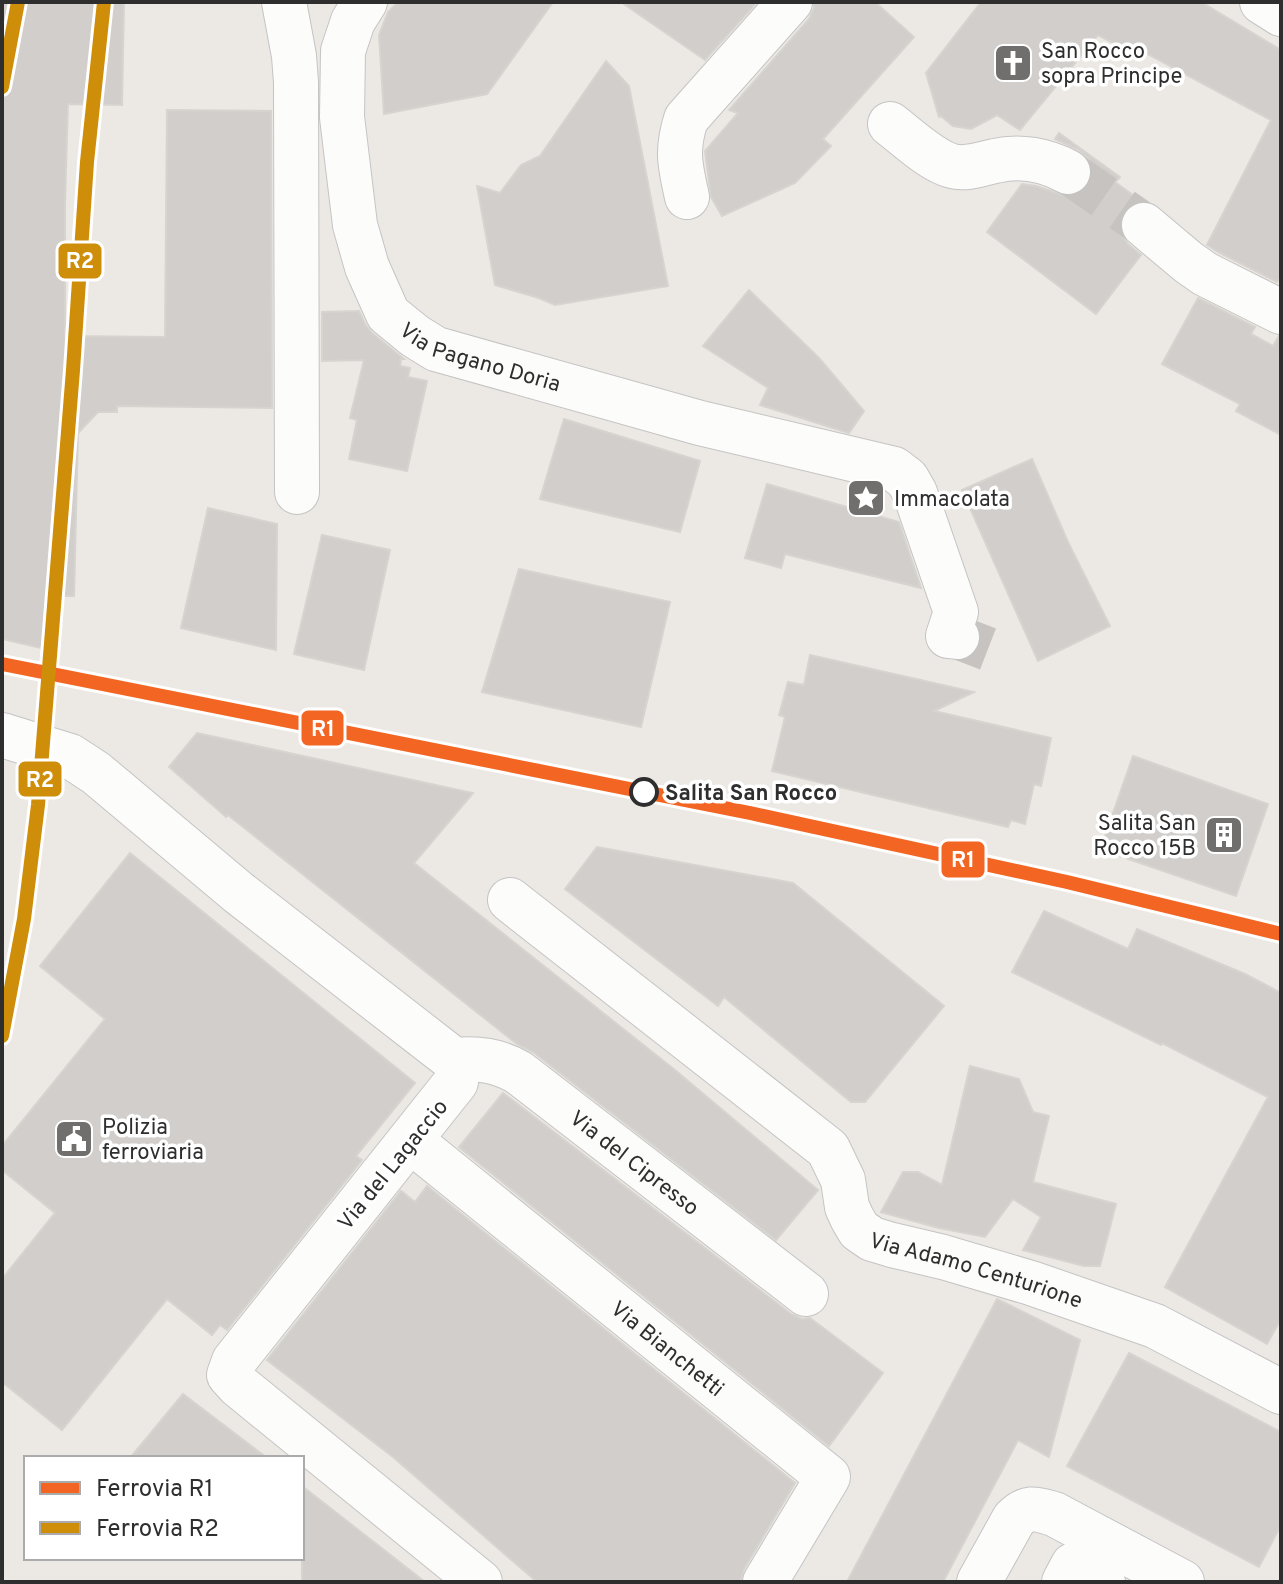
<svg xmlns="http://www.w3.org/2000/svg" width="1283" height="1584" font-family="Overpass,sans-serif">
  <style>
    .building { fill: #d1cecb; stroke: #d7d4d0; stroke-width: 2 }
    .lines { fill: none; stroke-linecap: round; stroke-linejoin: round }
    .minor-tunnel { stroke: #c6c3c0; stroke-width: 44; stroke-dasharray: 44 22; stroke-linecap: butt }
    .minor-casing { stroke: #c5c4c5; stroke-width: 46 }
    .minor { stroke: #fcfcfb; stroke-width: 44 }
    .rail-1-casing { stroke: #fff; stroke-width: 20 }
    .rail-2-casing { stroke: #fff; stroke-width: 20 }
    .rail-1 { stroke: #f26522; stroke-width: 14 }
    .rail-2 { stroke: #cf8e09; stroke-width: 14 }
    .stop-dot { fill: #fff; stroke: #2e2e2e; stroke-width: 4 }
    .labels { text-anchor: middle; stroke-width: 7; stroke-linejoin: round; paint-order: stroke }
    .poi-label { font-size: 22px; fill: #2e2e2e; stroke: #fff; text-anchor: start }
    .street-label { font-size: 22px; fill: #2e2e2e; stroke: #fff }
    .stop-label { font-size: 22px; font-weight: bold; fill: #2e2e2e; stroke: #fff; text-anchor: start }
    .line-badge { stroke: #fff; stroke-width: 3 }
    .badge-label { font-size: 22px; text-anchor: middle; font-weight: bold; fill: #fff }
  </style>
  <rect width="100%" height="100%" fill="#ece8e4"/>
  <!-- building -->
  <g class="building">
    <path d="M2 2H124L122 105 68 104 65 203V336L165 337 167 110 271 111 272 408 117 406V412H98L78 433 74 596H52L54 651 2 639Z"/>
    <path d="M398 2H553L487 94 384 114 379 35 388 12Z"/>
    <path d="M621 2H757L705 60Z"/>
    <path d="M814 2H875L914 37 823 139 831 146 795 183 722 216 711 197 705 151 738 113 729 110 809 19 814 8Z"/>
    <path d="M981 2H1201L1281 50V274L1277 282 1218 252 1207 245 1271 120 1144 52 1141 58 1098 35 1020 130 997 115 971 129 953 126 941 116 939 117 926 73Z"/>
    <path d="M606 61 629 86 668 286 555 305 539 298 495 285 477 186 500 193 521 165 540 156Z"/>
    <path d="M1059 133 1120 177 1115 182 1141 201 1135 202 1125 208 1119 221 1121 234 1128 244 1141 255 1096 314 987 232 1022 184 1036 186 1069 197 1081 193 1090 184 1093 171 1089 159 1079 150 1055 139Z"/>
    <path d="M749 290 819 358 864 411 849 433 760 405 768 388 703 346Z"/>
    <path d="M1198 298 1255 327 1251 334 1273 346 1279 336 1281 337V435L1236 411 1240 404 1162 364Z"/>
    <path d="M359 311 365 324 372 333 404 359H401L400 366 410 368 408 377 427 381 407 471 349 459 357 420 350 418 364 360 322 361V312Z"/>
    <path d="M564 419 700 461 680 532 540 499Z"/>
    <path d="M1032 459 1068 542 1110 626 1038 661 962 490Z"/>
    <path d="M767 484 899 522 921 588 785 554 781 568 745 558Z"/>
    <path d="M208 508 277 524 276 650 181 628Z"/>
    <path d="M322 535 390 550 364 670 294 654Z"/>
    <path d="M519 569 670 602 641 727 482 692Z"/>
    <path d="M810 655 974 692 934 711 1051 738 1041 786 1034 784 1025 824 1011 820 1008 827 772 771 785 717 779 715 788 682 804 685Z"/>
    <path d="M197 733 473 793 414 863 675 1070 818 1190 776 1240 533 1052 517 1044 228 815 226 817 169 767Z"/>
    <path d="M1133 756 1268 804 1236 896 1105 851V836Z"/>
    <path d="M597 847 793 883 944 1006 865 1102H851L724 997 718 1006 565 889Z"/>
    <path d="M130 853 415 1083 356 1156 362 1160 227 1330 220 1325 212 1335 167 1299 62 1430 2 1382V1279L55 1213 2 1170V1146L105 1019 40 966Z"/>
    <path d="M1044 911 1128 949 1137 929 1245 974 1281 993V1319L1267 1344 1165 1287 1268 1097 1162 1043 1161 1045 1012 972Z"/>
    <path d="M970 1066 1019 1079 1033 1112 1049 1116 1033 1182 1116 1204 1100 1266H1084L1023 1250 1041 1217 1013 1199 985 1237 939 1228 881 1212 903 1172H918L942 1185Z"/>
    <path d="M503 1093 791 1314 802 1319 810 1318 883 1373 829 1446 459 1147Z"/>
    <path d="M427 1186 795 1483 744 1569 740 1582H537L393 1457 267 1360 401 1191 415 1202Z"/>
    <path d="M997 1299 1080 1340 1049 1457 1018 1440 943 1582H847Z"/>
    <path d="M1129 1353 1281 1432V1525L1259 1567 1067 1466Z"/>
    <path d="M183 1394 267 1458H130Z"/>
    <path d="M302 1486 425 1582H302Z"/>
  </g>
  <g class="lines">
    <!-- minor-tunnel -->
    <g class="minor-tunnel">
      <path d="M1068 172 1144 225"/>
      <path d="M957 637 988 649"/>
    </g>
    <defs>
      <g id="minor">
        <path d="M284 2 294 56 296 82 297 492"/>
        <path id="s1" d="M365 2 353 21 343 51 342 117 355 225 367 267 388 314 415 336 436 349 700 423 894 469 907 479 915 493 956 612 948 636 957 637"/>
        <path d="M1262 2 1281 14"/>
        <path d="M890 124C907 137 932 161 952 166 967 170 981 164 995 161 1020 155 1046 160 1068 172"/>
        <path d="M687 197C680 165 676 151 686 119L790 2"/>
        <path d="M1144 225 1188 262 1205 274 1281 312"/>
        <path d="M2 735 70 756 96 773 239 893 454 1060 458 1070 456 1082 234 1361 229 1375 239 1386 480 1582"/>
        <path id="s2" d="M510 900 828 1149 843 1180 847 1207 852 1218 859 1230 872 1239 892 1245 943 1257 1031 1283 1155 1326 1281 1392"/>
        <path id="s3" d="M454 1060C478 1058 497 1060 518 1072L806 1294"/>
        <path id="s4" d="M411 1141 828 1477 765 1582"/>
        <path d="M979 1582 1014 1519C1028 1505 1036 1509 1054 1514L1182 1582"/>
        <path d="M1064 1582 1073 1565 1103 1582"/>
      </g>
    </defs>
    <!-- minor casing -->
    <use href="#minor" class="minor-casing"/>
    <!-- minor -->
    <use href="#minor" class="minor"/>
    <defs>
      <path id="rail-1" d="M2 664 750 813 1067 882 1281 934"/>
      <g id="rail-2">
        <path d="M2 87 18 2"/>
        <path d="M2 1036 24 919 38 805 73 370 87 162 104 2"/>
      </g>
    </defs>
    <!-- rail-1 casing -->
    <use href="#rail-1" class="rail-1-casing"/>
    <!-- rail-2 casing -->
    <use href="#rail-2" class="rail-2-casing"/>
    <!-- rail-1 -->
    <use href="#rail-1" class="rail-1"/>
    <!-- rail-2 -->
    <use href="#rail-2" class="rail-2"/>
  </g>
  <!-- icons -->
  <defs>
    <symbol id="church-square" viewBox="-11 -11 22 22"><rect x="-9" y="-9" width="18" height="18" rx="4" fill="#706f6e" stroke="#fff"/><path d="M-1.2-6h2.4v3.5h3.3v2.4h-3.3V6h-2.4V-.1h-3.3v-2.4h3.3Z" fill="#fff"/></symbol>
    <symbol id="sight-square" viewBox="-11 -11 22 22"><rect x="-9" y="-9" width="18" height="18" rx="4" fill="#706f6e" stroke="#fff"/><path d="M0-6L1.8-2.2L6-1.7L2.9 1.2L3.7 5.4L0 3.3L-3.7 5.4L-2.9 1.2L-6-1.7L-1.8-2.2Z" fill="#fff"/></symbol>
    <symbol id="building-square" viewBox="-11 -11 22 22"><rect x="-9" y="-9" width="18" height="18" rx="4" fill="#706f6e" stroke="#fff"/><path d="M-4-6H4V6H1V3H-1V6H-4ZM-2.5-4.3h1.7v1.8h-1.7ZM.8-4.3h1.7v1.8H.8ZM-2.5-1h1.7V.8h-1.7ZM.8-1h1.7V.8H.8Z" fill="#fff"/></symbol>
    <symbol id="civic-square" viewBox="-11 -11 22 22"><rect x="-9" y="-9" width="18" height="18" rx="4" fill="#706f6e" stroke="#fff"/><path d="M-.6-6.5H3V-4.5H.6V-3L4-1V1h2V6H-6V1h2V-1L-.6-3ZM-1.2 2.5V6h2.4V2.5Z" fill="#fff"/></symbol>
  </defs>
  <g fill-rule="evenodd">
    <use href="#church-square" x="991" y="41" width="44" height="44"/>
    <use href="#sight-square" x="844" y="476" width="44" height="44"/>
    <use href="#building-square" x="1202" y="813" width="44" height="44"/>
    <use href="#civic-square" x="52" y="1117" width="44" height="44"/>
  </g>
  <!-- markers -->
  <circle class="stop-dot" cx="644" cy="792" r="13"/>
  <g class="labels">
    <!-- poi labels -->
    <g class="poi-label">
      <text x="1041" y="58">San Rocco<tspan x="1041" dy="25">sopra Principe</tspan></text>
      <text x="894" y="506">Immacolata</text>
      <text x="1196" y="830" text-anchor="end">Salita San<tspan x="1196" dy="25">Rocco 15B</tspan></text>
      <text x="102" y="1134">Polizia<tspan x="102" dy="25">ferroviaria</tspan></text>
    </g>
    <!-- street labels -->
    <g class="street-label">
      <text dy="8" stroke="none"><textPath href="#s1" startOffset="428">Via Pagano Doria</textPath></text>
      <text dy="8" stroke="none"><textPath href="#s3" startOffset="214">Via del Cipresso</textPath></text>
      <text transform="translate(392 1164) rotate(-51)" y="8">Via del Lagaccio</text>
      <text dy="8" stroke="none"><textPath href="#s2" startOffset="616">Via Adamo Centurione</textPath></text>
      <text dy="8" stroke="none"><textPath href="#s4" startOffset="330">Via Bianchetti</textPath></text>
    </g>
    <!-- stop labels -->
    <g class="stop-label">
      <text x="665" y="800">Salita San Rocco</text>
    </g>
  </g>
  <g class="line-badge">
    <rect x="57" y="242" width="46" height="38" rx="8" fill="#cf8e09"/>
    <rect x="300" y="709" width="45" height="38" rx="8" fill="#f26522"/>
    <rect x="17" y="760" width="46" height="38" rx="8" fill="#cf8e09"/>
    <rect x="940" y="840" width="46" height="39" rx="8" fill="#f26522"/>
  </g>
  <g class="badge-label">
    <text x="80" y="268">R2</text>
    <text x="323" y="736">R1</text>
    <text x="40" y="787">R2</text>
    <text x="963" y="867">R1</text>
  </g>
  <!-- border -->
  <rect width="1283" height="1584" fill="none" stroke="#2e2e2e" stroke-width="8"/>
  <!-- legend -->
  <rect x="24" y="1456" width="280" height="104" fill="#ffffff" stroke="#ababab" stroke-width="2"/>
  <rect x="40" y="1482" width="40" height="12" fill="#f26522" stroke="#ababab" stroke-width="2"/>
  <text x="96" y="1496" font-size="24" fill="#2e2e2e">Ferrovia R1</text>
  <rect x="40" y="1522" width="40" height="12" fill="#cf8e09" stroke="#ababab" stroke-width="2"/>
  <text x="96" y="1536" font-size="24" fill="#2e2e2e">Ferrovia R2</text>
</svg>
